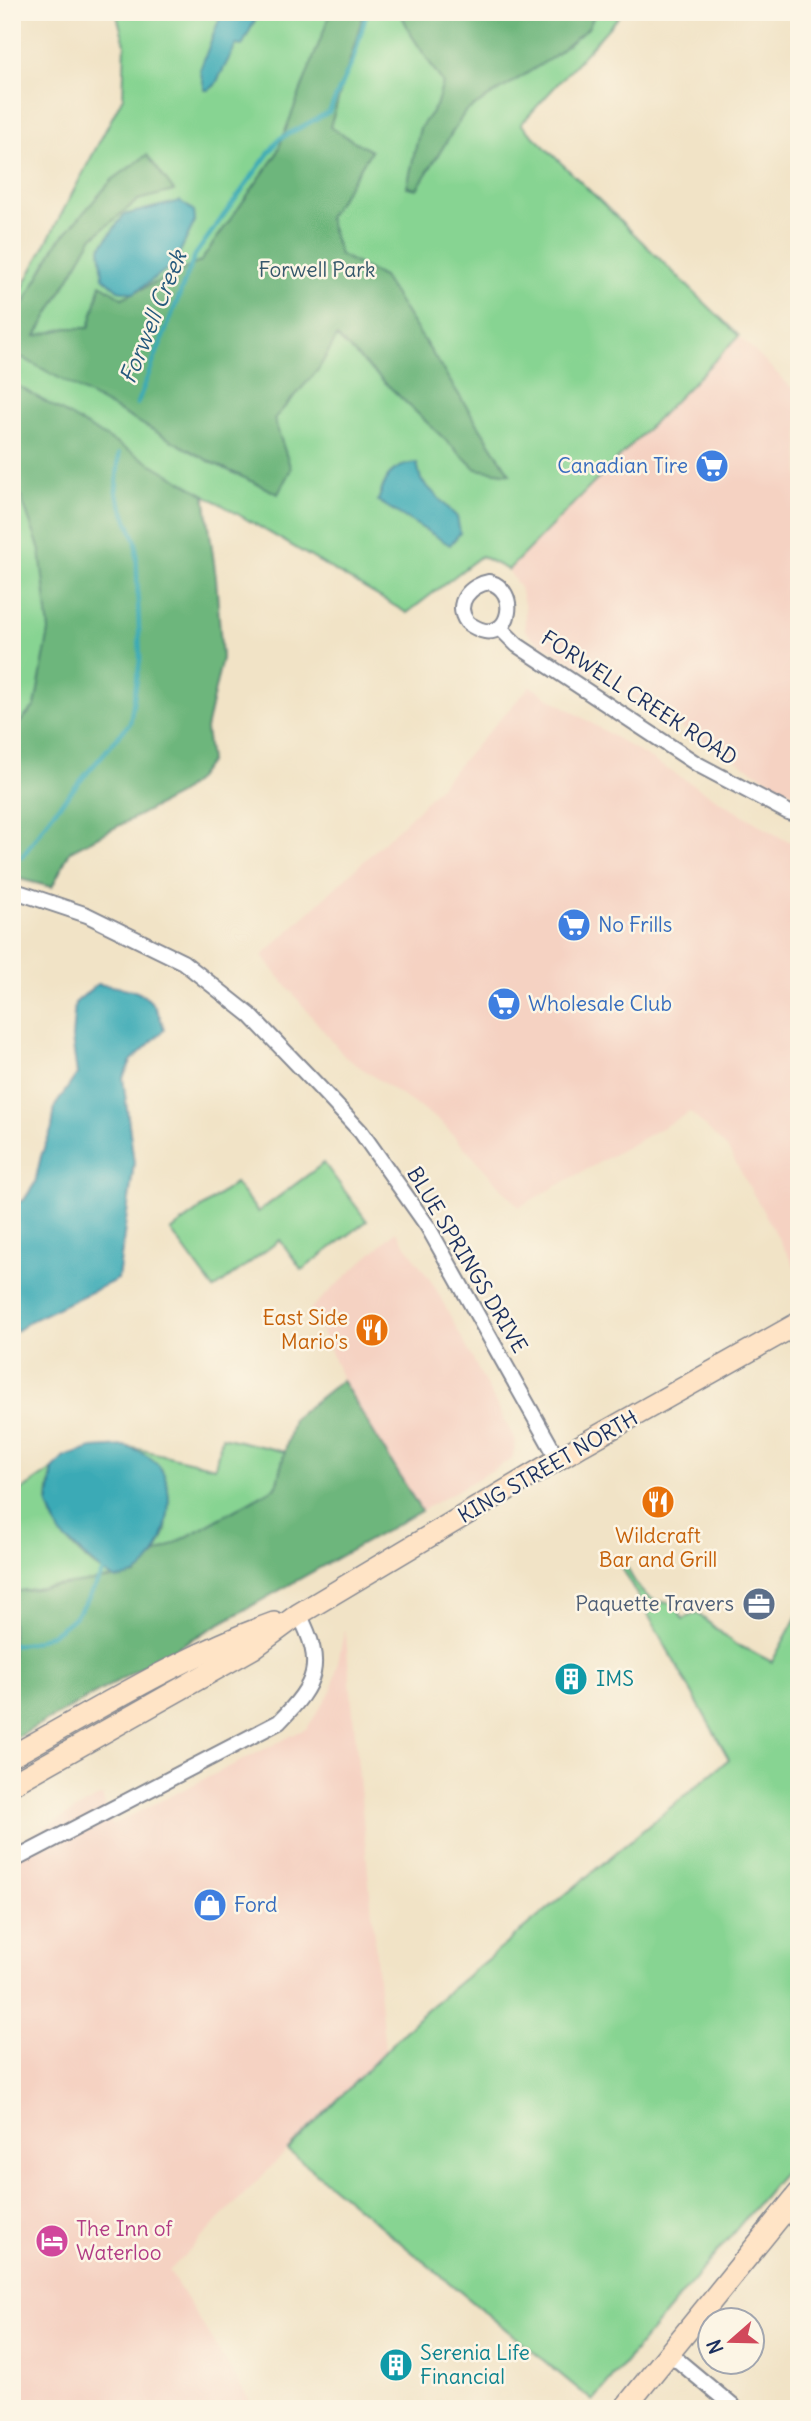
<svg xmlns="http://www.w3.org/2000/svg" width="811" height="2421" font-family="Delius,sans-serif">
  <style>
    .built { fill: #f5d2c2 }
    .green { fill: #87d492; stroke: #518278; stroke-width: 2 }
    .forest { fill: #6db67c; stroke: #44726d; stroke-width: 2 }
    .water { fill: #3aaab6; stroke: #2a6c8a; stroke-width: 2 }
    .lines { fill: none; stroke-linecap: round; stroke-linejoin: round }
    .stream { stroke: #3aaab6; stroke-width: 4.5 }
    .minor-casing { stroke: #868992; stroke-width: 18 }
    .secondary-casing { stroke: #868992; stroke-width: 24 }
    .minor { stroke: #fff; stroke-width: 14 }
    .secondary { stroke: #ffe4c6; stroke-width: 21 }
    .labels { text-anchor: middle; stroke-width: 5; stroke-linejoin: round; paint-order: stroke }
    .park-label { font-size: 21px; fill: #36586b; stroke: #fcf5e5 }
    .shop-label { font-size: 21px; fill: #366cbe; stroke: #fcf5e5; text-anchor: start }
    .street-label { font-size: 21px; fill: #1b2f5e; stroke: #fcf5e5 }
    .food-label { font-size: 21px; fill: #c56008; stroke: #fcf5e5; text-anchor: end }
    .service-label { font-size: 21px; fill: #4e5e75; stroke: #fcf5e5; text-anchor: end }
    .culture-label { font-size: 21px; fill: #0d838f; stroke: #fcf5e5; text-anchor: start }
    .hotel-label { font-size: 21px; fill: #b23c85; stroke: #fcf5e5; text-anchor: start }
    .water-label { font-size: 23px; font-style: italic; fill: #265a7d; stroke: #fcf5e5 }
  </style>
  <rect width="100%" height="100%" fill="#fcf5e5"/>
  <filter id="ink" filterUnits="userSpaceOnUse"><feTurbulence type="fractalNoise" baseFrequency=".0143" numOctaves="2"/><feDisplacementMap in="SourceGraphic" scale="14" xChannelSelector="R" yChannelSelector="G"/><feConvolveMatrix kernelMatrix="1 2 1 2 8 2 1 2 1" color-interpolation-filters="sRGB"/></filter>
  <filter id="wash" filterUnits="userSpaceOnUse"><feTurbulence type="fractalNoise" baseFrequency=".00686" numOctaves="4" result="noise"/><feDisplacementMap in="SourceGraphic" scale="28" xChannelSelector="R" yChannelSelector="G"/><feGaussianBlur stdDeviation="1.57" result="paint"/><feColorMatrix in="noise" values="0 0 0 0 0 0 0 0 0 0 0 0 0 0 0 0 0 1.4 0 .05"/><feComposite in="paint" operator="in"/></filter>
  <g filter="url(#wash)">
    <rect width="100%" height="100%" fill="#f1e3c6"/>
    <!-- built -->
    <g class="built">
      <path d="M739 336 799 395V795L784 789 532 638 525 630V608L520 588 508 570Z"/>
      <path d="M530 686 783 839 799 844V1270L794 1266 728 1149 690 1112 519 1207 441 1122 345 1057 262 956 417 811Z"/>
      <path d="M396 1231 435 1287 516 1442 512 1459 421 1511 342 1380 328 1344 310 1309Z"/>
      <path d="M345 1628 385 2051 169 2271 255 2409H12V1846L102 1795 112 1825 307 1728 332 1690Z"/>
    </g>
    <!-- green -->
    <g class="green">
      <path d="M116 12H623L521 124 739 336 508 570 481 556 407 613 205 495 222 658 191 769 70 851 52 887 12 877V308L123 97 125 44Z"/>
      <path d="M324 1163 367 1221 302 1270 280 1240 214 1289 171 1231 235 1183 258 1212Z"/>
      <path d="M222 1437 285 1452 276 1487 156 1554 166 1530 169 1498 162 1470 142 1453 125 1446 215 1467Z"/>
      <path d="M53 1469C51 1480 46 1496 49 1507 57 1538 88 1564 115 1579L12 1592V1497Z"/>
      <path d="M622 1559C636 1583 641 1604 674 1603L683 1619 697 1613 736 1645 749 1650 772 1662 799 1612V2154L593 2401 288 2150 426 2010 729 1759 618 1561Z"/>
    </g>
    <!-- forest -->
    <g class="forest">
      <path d="M331 12H364L330 127 371 151 328 218 340 255 383 277 510 474 476 469 337 337 318 370 274 419 291 469 278 494 209 461 12 352V325L57 243 112 180 147 155 174 191 138 200 92 238 36 336 67 328H89L101 284 122 298 200 262 276 155Z"/>
      <path d="M400 12H596L588 28 553 57 465 112 417 189 407 187 420 128 436 106 443 83 412 36Z"/>
      <path d="M15 384 205 495 216 578 222 658 206 729 210 761 195 781 178 795 70 851 52 887 12 877V731L35 706 49 631 40 550 17 486Z"/>
      <path d="M342 1380 421 1511 12 1740V1592L136 1575 156 1554 276 1487 293 1419Z"/>
    </g>
    <!-- water -->
    <g class="water">
      <path d="M222 12H259L242 46 236 45 215 85 209 90H205L200 70Z"/>
      <path d="M180 201 194 211 195 221 174 264 134 293 118 290 103 277 100 248 124 215Z"/>
      <path d="M417 463 421 480 457 517 460 533 450 545 378 501C386 477 390 465 417 463Z"/>
      <path d="M97 984C133 989 155 990 164 1030L131 1061 123 1078 134 1163 118 1279 30 1321 12 1334V1204L24 1200 35 1183 41 1156 52 1128 55 1106 77 1074 72 1038 75 1003Z"/>
      <path d="M125 1446C137 1451 154 1457 161 1469 179 1496 164 1558 136 1574 131 1577 121 1578 115 1579L103 1572 60 1534 48 1505 53 1469 64 1457 92 1448Z"/>
    </g>
    <g class="lines">
      <!-- stream -->
      <g class="stream">
        <path d="M137 404 195 255 279 139 329 112 353 60 366 15 369 12"/>
        <path d="M22 857 52 814 130 723 140 660 136 542 116 492 119 454"/>
        <path d="M12 1644C32 1647 58 1632 72 1619 85 1607 94 1587 103 1572"/>
      </g>
    </g>
  </g>
  <g filter="url(#ink)">
    <g class="lines">
      <defs>
        <g id="minor">
          <path d="M489 582C520 590 511 640 481 630 476 628 471 626 467 622 453 603 471 585 489 582Z"/>
          <path d="M500 628 517 645 697 764 788 812 799 815"/>
          <path d="M12 890 87 915 183 962 250 1015 319 1087 361 1132 428 1227 559 1461"/>
          <path d="M12 1861 279 1722C317 1683 325 1665 299 1614"/>
          <path d="M669 2353 736 2409"/>
        </g>
        <g id="secondary">
          <path d="M12 1756C98 1709 182 1656 274 1623"/>
          <path d="M12 1784 253 1648 299 1614 582 1445 799 1323"/>
          <path d="M624 2409 799 2193"/>
        </g>
      </defs>
      <!-- minor casing -->
      <use href="#minor" class="minor-casing"/>
      <!-- secondary casing -->
      <use href="#secondary" class="secondary-casing"/>
      <!-- minor -->
      <use href="#minor" class="minor"/>
      <!-- secondary -->
      <use href="#secondary" class="secondary"/>
    </g>
  </g>
  <!-- icons -->
  <defs>
    <symbol id="supermarket-disc" viewBox="-11 -11 22 22"><circle r="9.5" fill="#3f7fe0" stroke="#fcf5e5"/><path d="M-6-5.5h2.5l.6 2H6L4.5 2H-2.5L-4.4-4H-6ZM-1.5 3.2a1.3 1.3 0 1 0 .1 0ZM3 3.2a1.3 1.3 0 1 0 .1 0Z" fill="#fff"/></symbol>
    <symbol id="restaurant-disc" viewBox="-11 -11 22 22"><circle r="9.5" fill="#e8710a" stroke="#fcf5e5"/><path d="M-5-6h1v4h1v-4h1v4h1v-4h1v5L-1.5 .5V6h-2V.5L-5-1ZM5-6V6H3V1.5H1.5Q1.5-4 5-6Z" fill="#fff"/></symbol>
    <symbol id="office-disc" viewBox="-11 -11 22 22"><circle r="9.5" fill="#5c6f8a" stroke="#fcf5e5"/><path d="M-6-3h4V-5.5h4V-3h4V5H-6ZM-1-4.5V-3h2v-1.5ZM-6 0V1H6V0Z" fill="#fff"/></symbol>
    <symbol id="building-disc" viewBox="-11 -11 22 22"><circle r="9.5" fill="#0f9aa8" stroke="#fcf5e5"/><path d="M-4-6H4V6H1V3H-1V6H-4ZM-2.5-4.3h1.7v1.8h-1.7ZM.8-4.3h1.7v1.8H.8ZM-2.5-1h1.7V.8h-1.7ZM.8-1h1.7V.8H.8Z" fill="#fff"/></symbol>
    <symbol id="shop-disc" viewBox="-11 -11 22 22"><circle r="9.5" fill="#3f7fe0" stroke="#fcf5e5"/><path d="M-5-2.5h2.3a2.7 3.5 0 0 1 5.4 0H5L5.5 6h-11ZM-1.5-2.5h3a1.5 2.3 0 0 0-3 0Z" fill="#fff"/></symbol>
    <symbol id="hotel-disc" viewBox="-11 -11 22 22"><circle r="9.5" fill="#d1479c" stroke="#fcf5e5"/><path d="M-6-4.5h1.5V1H6V5H4.5V3h-9V5H-6ZM-4 0a1.8 1.8 0 1 1 3.6 0ZM.5 0V-2.5h3Q6-2.5 6 0Z" fill="#fff"/></symbol>
  </defs>
  <g fill-rule="evenodd">
    <use href="#supermarket-disc" x="693" y="447" width="38" height="38"/>
    <use href="#supermarket-disc" x="555" y="906" width="38" height="38"/>
    <use href="#supermarket-disc" x="485" y="985" width="38" height="38"/>
    <use href="#restaurant-disc" x="353" y="1311" width="38" height="38"/>
    <use href="#restaurant-disc" x="639" y="1483" width="38" height="38"/>
    <use href="#office-disc" x="740" y="1585" width="38" height="38"/>
    <use href="#building-disc" x="552" y="1660" width="38" height="38"/>
    <use href="#shop-disc" x="191" y="1886" width="38" height="38"/>
    <use href="#hotel-disc" x="33" y="2222" width="38" height="38"/>
    <use href="#building-disc" x="377" y="2346" width="38" height="38"/>
  </g>
  <g class="labels">
    <!-- park labels -->
    <g class="park-label">
      <text x="317" y="277">Forwell Park</text>
    </g>
    <!-- shop labels -->
    <g class="shop-label">
      <text x="688" y="473" text-anchor="end">Canadian Tire</text>
      <text x="598" y="932">No Frills</text>
      <text x="528" y="1011">Wholesale Club</text>
      <text x="234" y="1912">Ford</text>
    </g>
    <!-- street labels -->
    <g class="street-label">
      <text transform="translate(639 698) rotate(33)" y="7">FORWELL CREEK ROAD</text>
      <text transform="translate(467 1260) rotate(59)" y="7">BLUE SPRINGS DRIVE</text>
      <text transform="translate(548 1467) rotate(-30)" y="7">KING STREET NORTH</text>
    </g>
    <!-- food labels -->
    <g class="food-label">
      <text x="348" y="1325">East Side<tspan x="348" dy="24">Mario's</tspan></text>
      <text x="658" y="1543" text-anchor="middle">Wildcraft<tspan x="658" dy="24">Bar and Grill</tspan></text>
    </g>
    <!-- service labels -->
    <g class="service-label">
      <text x="734" y="1611">Paquette Travers</text>
    </g>
    <!-- culture labels -->
    <g class="culture-label">
      <text x="596" y="1686">IMS</text>
      <text x="420" y="2360">Serenia Life<tspan x="420" dy="24">Financial</tspan></text>
    </g>
    <!-- hotel labels -->
    <g class="hotel-label">
      <text x="76" y="2236">The Inn of<tspan x="76" dy="24">Waterloo</tspan></text>
    </g>
    <!-- water labels -->
    <g class="water-label">
      <text transform="translate(153 317) rotate(-68)" y="8">Forwell Creek</text>
    </g>
  </g>
  <!-- margin -->
  <rect width="811" height="2421" fill="none" stroke="#fcf5e5" stroke-width="42"/>
  <!-- north arrow -->
  <g transform="translate(731 2341) rotate(250)"><circle r="33" fill="#fcf5e5" stroke="#a2a6af" stroke-width="2"/>
  <path d="M0-5L12 26L0 18L-12 26Z" fill="#d1495b"/>
  <text y="-10" font-size="19" font-weight="bold" text-anchor="middle" fill="#1b2f5e">N</text>
  </g>
</svg>
